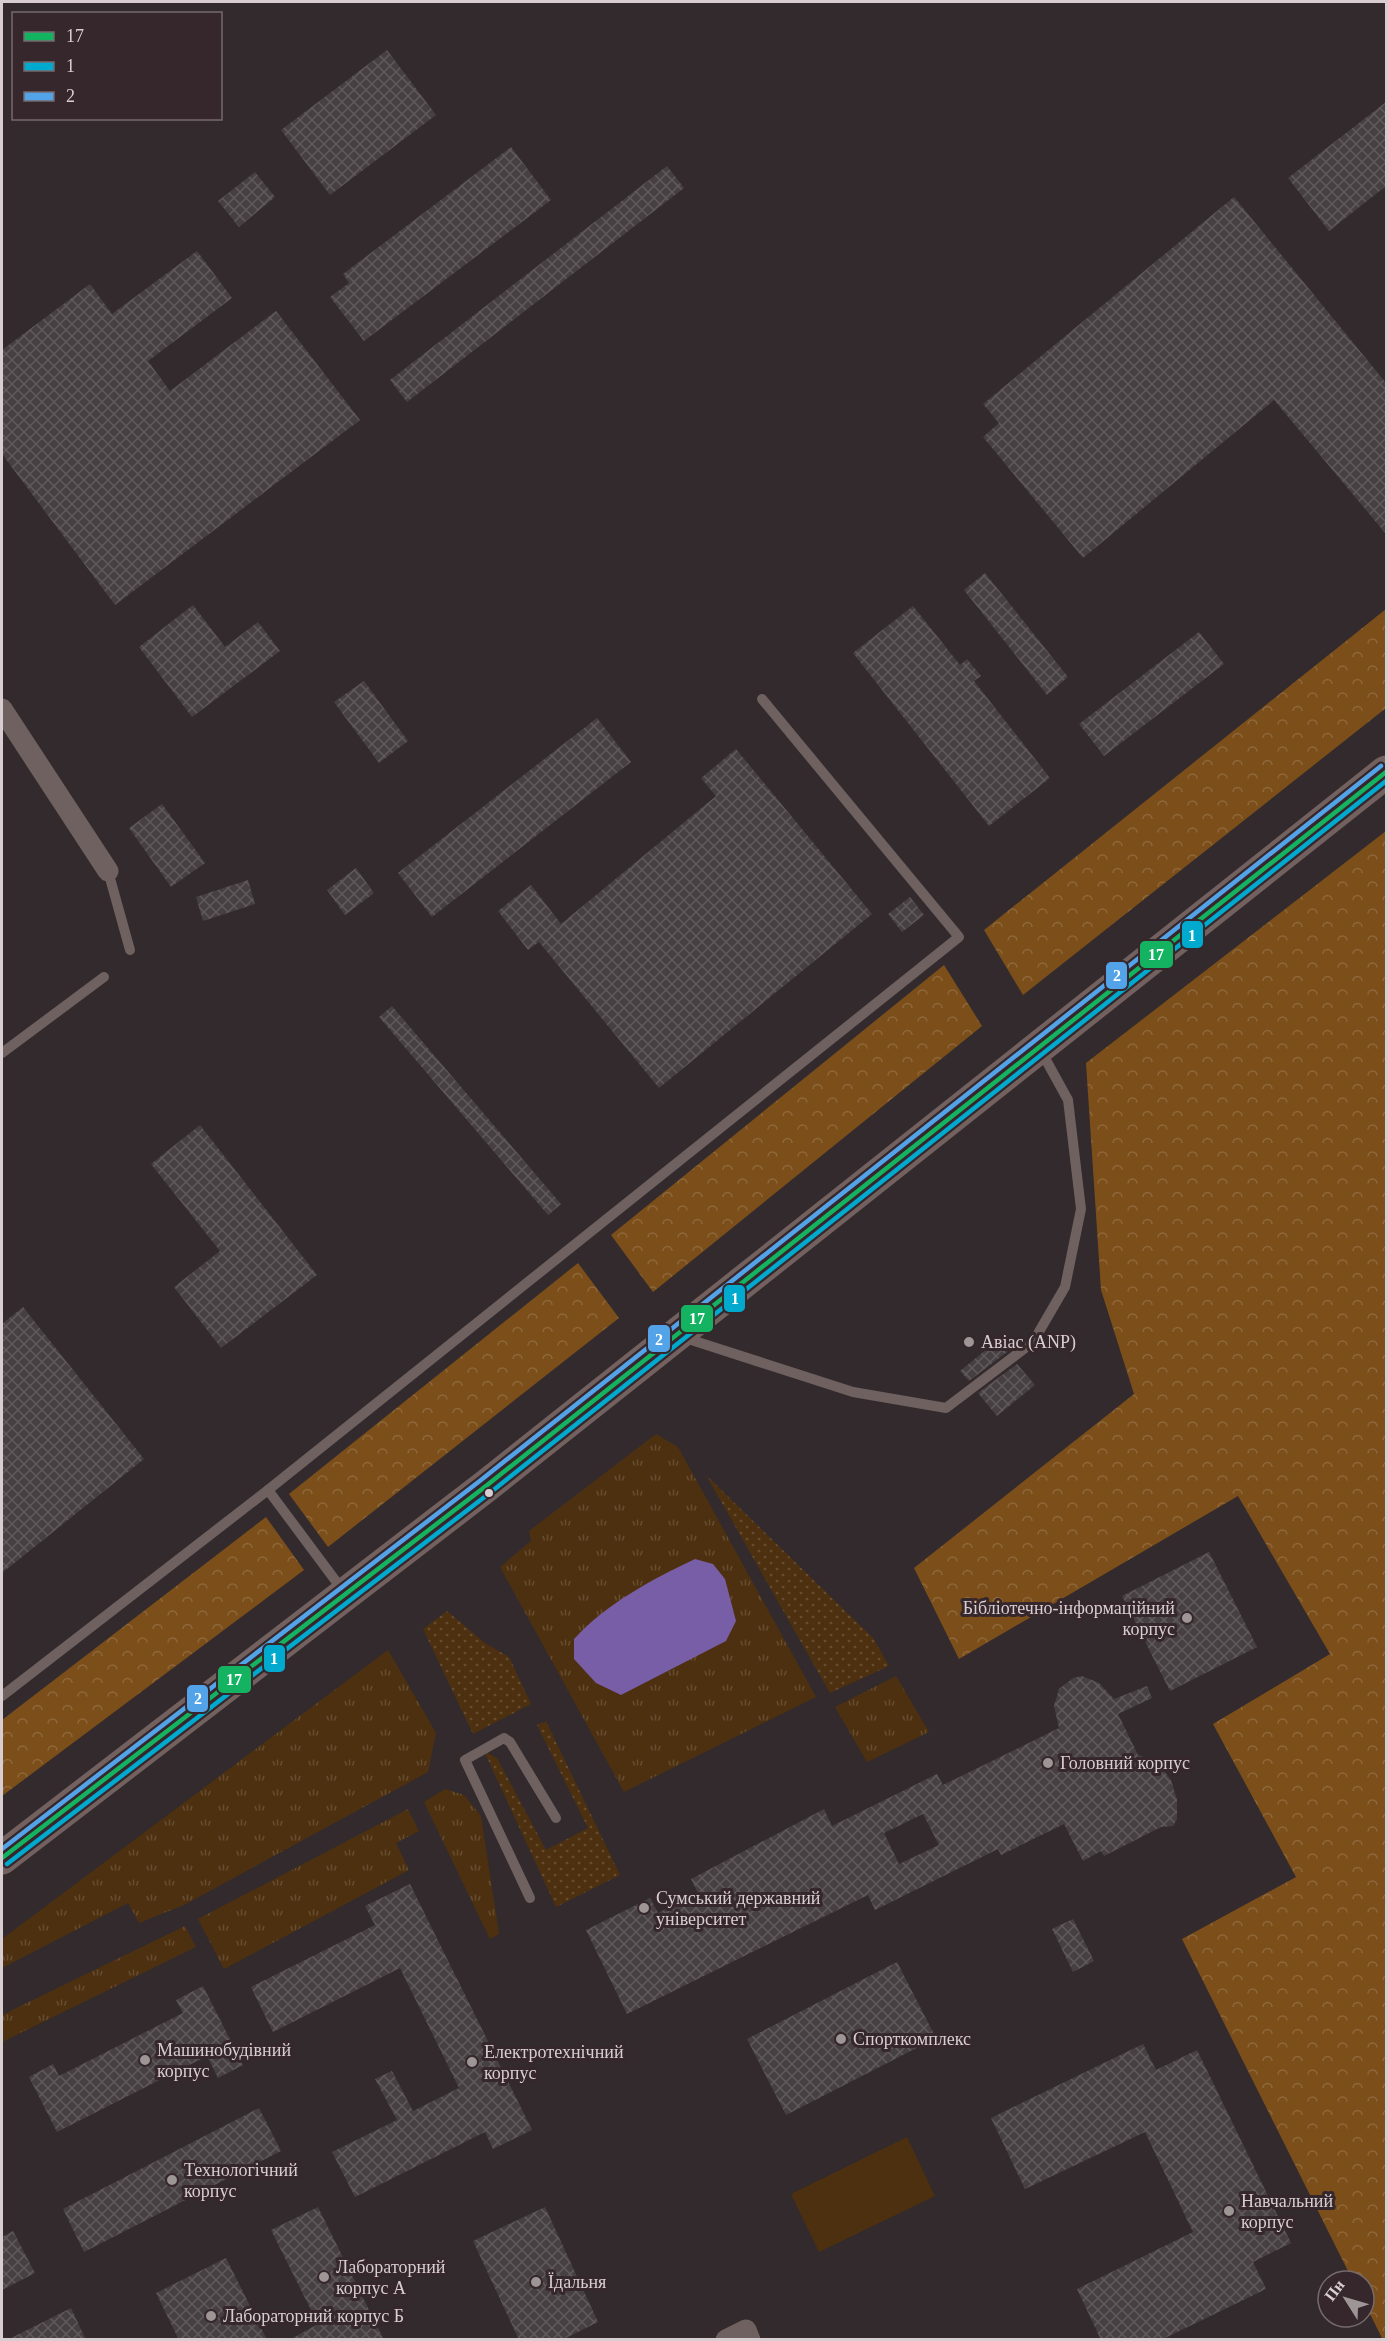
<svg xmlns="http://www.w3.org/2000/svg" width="1388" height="2341" font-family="'Times New Roman',serif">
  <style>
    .grass { fill: url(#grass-dots) }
    .forest { fill: url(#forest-crowns) }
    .park { fill: url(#park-tufts) }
    .pitch { fill: #4d300f }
    .water { fill: #785ea7 }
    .building { fill: url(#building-cross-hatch); fill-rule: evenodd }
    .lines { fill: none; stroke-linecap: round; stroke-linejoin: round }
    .service { stroke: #6e615f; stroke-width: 10 }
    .minor { stroke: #6e615f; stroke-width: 21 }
    .primary { stroke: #72615f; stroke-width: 33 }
    .bus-1-casing { stroke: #35272b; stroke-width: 9 }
    .bus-2-casing { stroke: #35272b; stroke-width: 9 }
    .bus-3-casing { stroke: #35272b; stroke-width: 9 }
    .bus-1 { stroke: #13b361; stroke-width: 4.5 }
    .bus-2 { stroke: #00a9ce; stroke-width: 4.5 }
    .bus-3 { stroke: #53a3e8; stroke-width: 4.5 }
    .poi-dot { fill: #9e9597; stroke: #35272b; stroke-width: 2 }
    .bus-dot { fill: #d8ced1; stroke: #35272b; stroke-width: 2 }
    .labels { text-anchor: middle; stroke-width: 6; stroke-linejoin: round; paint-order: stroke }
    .poi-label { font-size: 18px; fill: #d8ced1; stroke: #35272b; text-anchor: start }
    .line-badge { stroke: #35272b; stroke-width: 2 }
    .badge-label { font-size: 16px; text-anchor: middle; font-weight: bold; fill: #fff }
  </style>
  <defs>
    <pattern id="grass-dots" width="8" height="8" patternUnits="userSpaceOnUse" patternTransform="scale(1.5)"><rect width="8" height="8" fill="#4d300f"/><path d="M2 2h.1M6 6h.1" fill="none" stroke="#664d31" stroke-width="1.8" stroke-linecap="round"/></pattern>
    <pattern id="forest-crowns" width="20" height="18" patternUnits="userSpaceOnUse" patternTransform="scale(1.5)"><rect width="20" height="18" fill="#7c4f1a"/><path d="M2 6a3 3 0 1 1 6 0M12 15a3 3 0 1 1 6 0" fill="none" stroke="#8e673a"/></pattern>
    <pattern id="park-tufts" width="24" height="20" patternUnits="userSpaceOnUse" patternTransform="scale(1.5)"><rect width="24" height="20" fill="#4d300f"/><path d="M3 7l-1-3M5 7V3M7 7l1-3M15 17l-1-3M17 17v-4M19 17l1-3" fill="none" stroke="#664d31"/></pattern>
    <pattern id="building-cross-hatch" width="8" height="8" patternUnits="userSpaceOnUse" patternTransform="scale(1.5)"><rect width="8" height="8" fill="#464042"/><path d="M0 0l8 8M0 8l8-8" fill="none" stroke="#605a5c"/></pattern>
  </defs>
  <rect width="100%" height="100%" fill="#322a2c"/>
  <!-- grass -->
  <g class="grass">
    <path d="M706 1475 873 1638 889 1666 830 1693Z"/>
    <path d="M447 1611 485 1643 509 1657 531 1704 473 1734 423 1629Z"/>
    <path d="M546 1721 620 1875 556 1907 484 1751 497 1758 546 1850 588 1828 537 1725Z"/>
  </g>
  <!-- forest -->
  <g class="forest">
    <path d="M1386 609V708L1023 995 984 930Z"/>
    <path d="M1386 831V2339L1383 2340 1364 2302V2281H1353L1182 1939 1296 1877 1213 1724 1330 1654 1238 1496 959 1659 914 1568 1134 1394 1101 1290 1086 1063Z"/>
    <path d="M944 965 982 1026 653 1292 611 1235Z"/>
    <path d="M578 1263 619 1318 328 1547 289 1494Z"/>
    <path d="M266 1517 304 1570 2 1796V1720Z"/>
  </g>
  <!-- park -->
  <g class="park">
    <path d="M656 1434 678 1447 816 1697 624 1792 500 1567 531 1541 529 1531Z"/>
    <path d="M388 1650 436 1733 428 1772 184 1905 139 1923 128 1903 2 1968V1939Z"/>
    <path d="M896 1676 929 1732 867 1762 835 1707Z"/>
    <path d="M445 1789 464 1795 481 1816 499 1934 490 1939 424 1802Z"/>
    <path d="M408 1809 419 1831 396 1843 409 1870 224 1969 198 1919Z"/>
    <path d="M185 1926 196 1947 2 2042V2015Z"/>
  </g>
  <!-- pitch -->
  <path class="pitch" d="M907 2137 935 2196 819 2252 791 2194Z"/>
  <!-- water -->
  <path class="water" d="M695 1559 713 1564 725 1579 736 1621 726 1641 621 1695 596 1683 574 1659V1639C607 1603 651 1580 695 1559Z"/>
  <!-- building -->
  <g class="building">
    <path d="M387 50 436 115 330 195 281 130Z"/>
    <path d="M1386 102V186L1329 231 1288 178Z"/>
    <path d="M511 147 551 200 364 341 330 297 349 283 343 274Z"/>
    <path d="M667 166 684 188 407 402 390 380Z"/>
    <path d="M255 172 275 197 239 227 218 201Z"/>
    <path d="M1234 197 1386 383V534L1274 400 1083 558 983 437 999 423 983 404Z"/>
    <path d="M197 251 232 298 148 361 170 391 276 311 360 420 115 605 2 454V350L90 284 112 314Z"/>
    <path d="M985 573 1068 677 1047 695 964 590Z"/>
    <path d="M193 605 225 647 258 622 280 651 192 717 139 647Z"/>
    <path d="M913 606 960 665 967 659 981 676 974 681 1050 778 989 826 853 653Z"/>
    <path d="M1199 632 1224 664 1104 756 1079 724Z"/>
    <path d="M364 681 408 741 379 763 334 702Z"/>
    <path d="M597 718 631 762 432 917 398 873Z"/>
    <path d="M736 749 872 914 659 1088 539 942 528 950 498 911 531 885 561 924 716 796 701 778Z"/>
    <path d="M162 804 205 863 171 887 129 828Z"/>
    <path d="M356 868 374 893 345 915 327 890Z"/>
    <path d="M248 880 255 904 203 921 196 897Z"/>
    <path d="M910 897 924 915 902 932 888 914Z"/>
    <path d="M392 1006 561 1204 548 1215 379 1017Z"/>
    <path d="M200 1125 317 1275 221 1348 174 1287 220 1251 151 1164Z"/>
    <path d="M23 1307 144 1459 2 1573V1324Z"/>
    <path d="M998 1340 1007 1352 969 1381 960 1371Z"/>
    <path d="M1017 1364 1035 1385 997 1416 978 1393Z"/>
    <path d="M1209 1552 1257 1647 1170 1691 1122 1596Z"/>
    <path d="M1082 1676 1099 1683 1114 1699 1147 1686 1152 1698 1118 1714 1138 1755 1157 1762 1171 1780 1177 1800V1819L1173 1826 1161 1827 1104 1856 1101 1851 1083 1861 1064 1824 1001 1855 998 1849 875 1910 868 1895 627 2014 586 1930 650 1898 658 1913 698 1893 691 1879 824 1809 832 1826 937 1774 943 1785 1059 1728 1054 1706 1059 1689 1073 1678ZM923 1814 939 1845 899 1864 884 1833Z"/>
    <path d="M410 1884 532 2130 493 2149 485 2132 355 2197 332 2152 397 2120 375 2079 392 2071 413 2111 459 2088 400 1968 273 2032 251 1987 375 1925 365 1906Z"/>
    <path d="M1073 1919 1094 1961 1073 1972 1052 1929Z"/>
    <path d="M897 1962 936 2038 786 2115 747 2039Z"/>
    <path d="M203 1986 243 2065 218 2078 207 2056 57 2132 29 2077 53 2064 59 2076 183 2013 176 2000Z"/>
    <path d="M1143 2044 1156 2070 1197 2050 1291 2243 1253 2262 1266 2289 1161 2340H1101L1077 2289 1193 2232 1145 2132 1025 2189 991 2118Z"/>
    <path d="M259 2108 281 2151 84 2252 63 2209Z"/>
    <path d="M318 2207 384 2340H289L318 2324 271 2230Z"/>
    <path d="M545 2207 598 2322 562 2340H519L473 2241Z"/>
    <path d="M13 2231 35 2273 2 2290V2237Z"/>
    <path d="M226 2258 267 2340H179L156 2293Z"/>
    <path d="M71 2308 86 2340H7Z"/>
  </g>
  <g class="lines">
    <!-- service -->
    <g class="service">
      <path d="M108 871 130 950"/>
      <path d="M2 1053 104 977"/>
      <path d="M682 1337 853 1392 946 1408 1033 1342 1065 1287 1081 1209 1068 1100 1041 1051"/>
      <path d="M268 1490 959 937 762 699"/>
      <path d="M2 1696 268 1490 344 1592"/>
      <path d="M530 1898 465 1760 504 1738 510 1742 556 1818"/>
    </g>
    <!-- minor -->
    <g class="minor">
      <path d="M2 709 108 871"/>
      <path d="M726 2340 746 2330 750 2340"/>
    </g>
    <!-- primary -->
    <path class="primary" d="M2 1858 486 1486 1386 772"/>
    <defs>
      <path id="bus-1" d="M2 1858 486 1486 1386 772"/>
      <path id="bus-2" d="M7 1864 491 1492 1386 781"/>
      <path id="bus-3" d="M2 1849 481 1480 1381 766"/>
    </defs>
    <!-- bus-1 casing -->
    <use href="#bus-1" class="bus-1-casing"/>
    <!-- bus-2 casing -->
    <use href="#bus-2" class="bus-2-casing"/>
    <!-- bus-3 casing -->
    <use href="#bus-3" class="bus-3-casing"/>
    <!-- bus-1 -->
    <use href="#bus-1" class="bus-1"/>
    <!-- bus-2 -->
    <use href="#bus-2" class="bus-2"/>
    <!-- bus-3 -->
    <use href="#bus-3" class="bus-3"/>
  </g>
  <!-- markers -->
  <g class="poi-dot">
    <circle cx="969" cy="1342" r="6"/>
    <circle cx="1187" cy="1618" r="6"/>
    <circle cx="1048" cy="1763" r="6"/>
    <circle cx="644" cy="1908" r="6"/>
    <circle cx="841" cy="2039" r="6"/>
    <circle cx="145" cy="2060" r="6"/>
    <circle cx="472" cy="2062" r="6"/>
    <circle cx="172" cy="2180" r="6"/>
    <circle cx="1229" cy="2211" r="6"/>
    <circle cx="324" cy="2277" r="6"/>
    <circle cx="536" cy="2282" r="6"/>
    <circle cx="211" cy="2316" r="6"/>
  </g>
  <circle class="bus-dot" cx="489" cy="1493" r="5"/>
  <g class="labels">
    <!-- poi labels -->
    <g class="poi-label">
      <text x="981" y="1348">Авіас (ANP)</text>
      <text x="1175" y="1614" text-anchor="end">Бібліотечно-інформаційний<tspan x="1175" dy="21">корпус</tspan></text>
      <text x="1060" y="1769">Головний корпус</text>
      <text x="656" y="1904">Сумський державний<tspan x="656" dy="21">університет</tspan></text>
      <text x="853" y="2045">Спорткомплекс</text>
      <text x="157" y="2056">Машинобудівний<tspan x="157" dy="21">корпус</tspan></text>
      <text x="484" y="2058">Електротехнічний<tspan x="484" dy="21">корпус</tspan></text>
      <text x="184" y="2176">Технологічний<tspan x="184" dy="21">корпус</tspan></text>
      <text x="1241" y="2207">Навчальний<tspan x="1241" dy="21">корпус</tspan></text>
      <text x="336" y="2273">Лабораторний<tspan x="336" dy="21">корпус А</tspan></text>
      <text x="548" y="2288">Їдальня</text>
      <text x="223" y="2322">Лабораторний корпус Б</text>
    </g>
  </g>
  <g class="line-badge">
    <rect x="1181" y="920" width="23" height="29" rx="6" fill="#00a9ce"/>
    <rect x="1139" y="940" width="35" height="29" rx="6" fill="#13b361"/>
    <rect x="1105" y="961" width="23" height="29" rx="6" fill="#53a3e8"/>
    <rect x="723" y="1284" width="23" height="29" rx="6" fill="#00a9ce"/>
    <rect x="680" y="1304" width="34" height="29" rx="6" fill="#13b361"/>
    <rect x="647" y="1324" width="24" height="29" rx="6" fill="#53a3e8"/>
    <rect x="263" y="1644" width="23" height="29" rx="6" fill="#00a9ce"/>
    <rect x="217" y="1665" width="35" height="29" rx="6" fill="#13b361"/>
    <rect x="186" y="1684" width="23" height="29" rx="6" fill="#53a3e8"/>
  </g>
  <g class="badge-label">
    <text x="1192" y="941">1</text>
    <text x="1156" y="960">17</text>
    <text x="1117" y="981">2</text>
    <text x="735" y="1304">1</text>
    <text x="697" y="1324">17</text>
    <text x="659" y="1345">2</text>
    <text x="274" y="1664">1</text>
    <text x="234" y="1685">17</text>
    <text x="198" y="1704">2</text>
  </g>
  <!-- border -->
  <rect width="1388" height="2341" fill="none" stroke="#d8ced1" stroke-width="6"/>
  <!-- legend -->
  <rect x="12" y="12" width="210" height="108" fill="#35272b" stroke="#766a6d" stroke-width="1.5"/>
  <rect x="24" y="32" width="30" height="9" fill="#13b361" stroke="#766a6d" stroke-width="1.5"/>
  <text x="66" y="42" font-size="18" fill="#d8ced1">17</text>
  <rect x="24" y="62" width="30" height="9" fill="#00a9ce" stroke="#766a6d" stroke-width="1.5"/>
  <text x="66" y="72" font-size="18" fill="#d8ced1">1</text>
  <rect x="24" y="92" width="30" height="9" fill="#53a3e8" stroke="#766a6d" stroke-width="1.5"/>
  <text x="66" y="102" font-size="18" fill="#d8ced1">2</text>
  <!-- north arrow -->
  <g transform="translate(1346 2299) rotate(307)"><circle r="28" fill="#35272b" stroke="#766a6d" stroke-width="1.5"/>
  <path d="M0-4.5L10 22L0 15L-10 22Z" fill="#9e9597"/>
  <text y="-9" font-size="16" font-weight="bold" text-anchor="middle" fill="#d8ced1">Пн</text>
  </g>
</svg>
